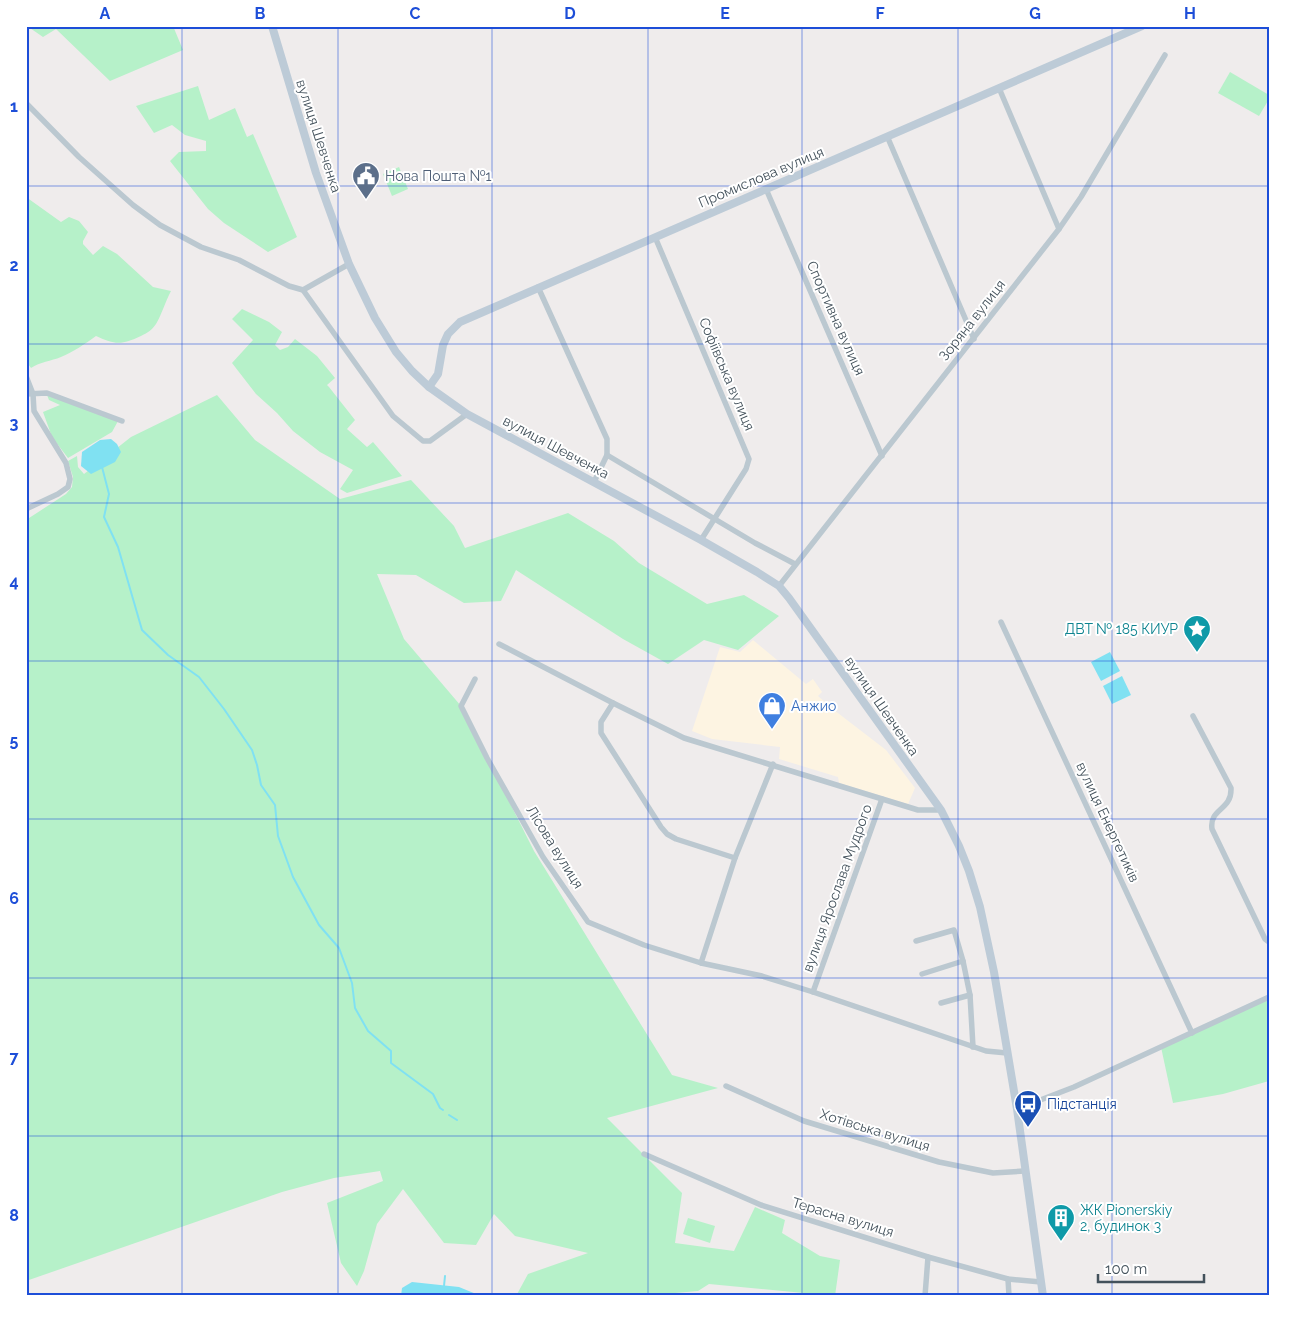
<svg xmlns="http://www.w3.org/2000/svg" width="1295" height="1322" font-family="Raleway,sans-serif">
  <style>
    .commercial { fill: #fdf4e2 }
    .green { fill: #b6f1c9 }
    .water { fill: #80e1f2 }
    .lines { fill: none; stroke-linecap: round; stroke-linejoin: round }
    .stream { stroke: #80e1f2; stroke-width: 2 }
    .street { stroke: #bbc8d0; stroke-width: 5.5 }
    .secondary { stroke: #bdcbd7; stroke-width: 8 }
    .grid { fill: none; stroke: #1d4ed8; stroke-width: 1; stroke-opacity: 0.55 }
    .labels { text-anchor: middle; stroke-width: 4; stroke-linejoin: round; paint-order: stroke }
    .street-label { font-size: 14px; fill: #43515b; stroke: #fff }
    .service-label { font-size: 14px; fill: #4e5e75; stroke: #fff; text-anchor: start }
    .culture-label { font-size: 14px; fill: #0d838f; stroke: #fff; text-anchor: end }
    .shop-label { font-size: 14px; fill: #366cbe; stroke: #fff; text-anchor: start }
    .transit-label { font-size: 14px; fill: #164399; stroke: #fff; text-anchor: start }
    .neatline { fill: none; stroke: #1d4ed8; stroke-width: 2 }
    .grid-label { font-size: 16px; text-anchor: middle; font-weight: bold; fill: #1d4ed8 }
  </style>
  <rect width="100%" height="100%" fill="#efecec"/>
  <!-- commercial -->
  <path class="commercial" d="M753 640 806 684 813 679 822 692 818 696 834 710 886 750 915 788 908 804 839 783 838 777 779 759 780 747 712 739 692 731 720 647 740 652Z"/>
  <!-- green -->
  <g class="green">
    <path d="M27 26H173L183 50 110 81 56 29 43 37Z"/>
    <path d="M1230 72 1269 95V99L1259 116 1218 93Z"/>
    <path d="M198 86 209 120 235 108 247 137 253 134 297 237 268 252 224 223 208 209 170 161 179 152 206 151V141L185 135 172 125 154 133 136 106Z"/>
    <path d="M399 167 408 189 392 196 383 174Z"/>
    <path d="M26 197 61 222 69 217 79 221 88 232 83 241V244L93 255 103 246 117 254 153 287 171 291C165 302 162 314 156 324 152 330 147 333 141 336 122 345 115 345 96 336 85 344 73 352 61 357 51 361 40 362 31 368L26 361Z"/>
    <path d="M242 309 269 322 282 332 275 345 280 350 288 347 295 339 317 356 335 378 327 385 329 387 355 420 347 429 367 447 373 442 402 476 347 493 340 489 353 470 320 452 293 431 277 413 256 394 232 363 253 340 232 319Z"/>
    <path d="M47 395 118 421 112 432 68 458 52 437 43 412 60 405 49 400Z"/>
    <path d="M217 395 255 440 340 499 411 480 454 526 465 548 568 513 614 541 639 563 707 604 744 595 779 616 738 650 704 640 668 664 623 639 516 570 501 601 464 603 416 575 377 574 404 639 461 706 534 851 672 1075 718 1088 607 1118 682 1193 675 1243 734 1251 755 1207 785 1220 782 1233 820 1256 840 1260 835 1296 709 1284 698 1291 664 1294V1296H516L528 1274 588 1253 515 1236 494 1214 476 1245 444 1243 403 1189 377 1224 364 1271 357 1286 341 1263 327 1203 383 1181 380 1171 334 1178 282 1192 26 1281V520L66 494 72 487 73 477 68 461 77 456 78 467 84 474 131 437Z"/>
    <path d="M1269 997V1081L1223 1094 1173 1103 1161 1047Z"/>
    <path d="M688 1218 715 1226 710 1243 683 1234Z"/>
  </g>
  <!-- water -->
  <g class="water">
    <path d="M111 439 117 444 121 452 115 462 91 474 81 466 82 452 100 440Z"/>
    <path d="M1110 652 1120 671 1101 681 1091 662Z"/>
    <path d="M1122 676 1131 695 1112 704 1103 686Z"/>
    <path d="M412 1282 459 1287 481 1296H401L402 1288Z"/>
  </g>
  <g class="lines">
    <!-- stream -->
    <g class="stream">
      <path d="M102 467 109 494 104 517 118 547 142 630 168 655 199 677 224 709 252 750 257 765 261 785 275 805 278 836 293 877 319 925 339 948 352 983 355 1008 368 1031 391 1051V1063L433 1094 440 1108 443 1110"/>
      <path d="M449 1115 457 1120"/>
      <path d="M444 1286 445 1276"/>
    </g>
    <!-- street -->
    <g class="street">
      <path d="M999 88 1059 229"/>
      <path d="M26 103 79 157 133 205 160 225 201 247 239 260 289 286 303 290 393 416 423 441H430L467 414"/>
      <path d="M887 136 974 339"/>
      <path d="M766 189 882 456"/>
      <path d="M655 237 749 459 746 469 701 540"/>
      <path d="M538 287 607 439V455L594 482"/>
      <path d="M303 290 349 264"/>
      <path d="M26 376 33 394 34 411 66 463 70 479 68 487 58 494 26 509"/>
      <path d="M26 394 47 393 122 421"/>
      <path d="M607 455 755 543 795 564"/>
      <path d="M779 586 1059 229 1081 197 1165 55"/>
      <path d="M1001 622 1192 1033"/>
      <path d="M499 644 613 703 684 738 918 810H941"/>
      <path d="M475 679 461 706 487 758 543 857 588 922 644 945 701 963 762 976 813 992 986 1051 1007 1053"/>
      <path d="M613 703 601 722V733L661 827 667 834 676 839 735 858"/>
      <path d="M1193 716 1231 788C1232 811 1209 808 1212 829L1265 939 1269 942"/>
      <path d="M916 941 954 930 963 961 970 995 973 1047"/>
      <path d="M701 963 735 858 773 764"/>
      <path d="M922 974 963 961"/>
      <path d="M813 992 882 799"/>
      <path d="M941 1003 970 995"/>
      <path d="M726 1086 804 1121 939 1162 993 1173 1024 1171"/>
      <path d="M1017 1109 1074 1087 1269 997"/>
      <path d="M644 1154 761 1205 928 1257 1008 1279 1041 1282"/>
      <path d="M1008 1279 1009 1296"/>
      <path d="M925 1296 928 1257"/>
    </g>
    <!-- secondary -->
    <g class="secondary">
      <path d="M272 26 316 173 349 264 375 318 396 352 412 371 429 387 467 414 701 540 757 572 779 586 789 598 941 810 959 846 969 871 980 907 994 972 1017 1109 1043 1296"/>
      <path d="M429 387 438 374 443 345 448 334 460 322 1142 26"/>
    </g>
  </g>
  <!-- grid -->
  <path class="grid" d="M182 26V1296M338 26V1296M492 26V1296M648 26V1296M802 26V1296M958 26V1296M1112 26V1296M26 186H1269M26 344H1269M26 503H1269M26 661H1269M26 819H1269M26 978H1269M26 1136H1269"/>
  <!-- icons -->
  <defs>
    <symbol id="civic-pin" viewBox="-11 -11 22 30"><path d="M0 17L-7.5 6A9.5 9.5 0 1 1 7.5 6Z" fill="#5c6f8a" stroke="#fff"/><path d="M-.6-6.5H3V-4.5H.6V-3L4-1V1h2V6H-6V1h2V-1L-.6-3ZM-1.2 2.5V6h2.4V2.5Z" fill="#fff"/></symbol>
    <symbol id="sight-pin" viewBox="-11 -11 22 30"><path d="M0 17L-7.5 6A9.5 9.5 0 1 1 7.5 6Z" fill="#0f9aa8" stroke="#fff"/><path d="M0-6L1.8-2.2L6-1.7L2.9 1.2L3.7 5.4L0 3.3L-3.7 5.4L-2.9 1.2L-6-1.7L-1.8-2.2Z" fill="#fff"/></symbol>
    <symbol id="shop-pin" viewBox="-11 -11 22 30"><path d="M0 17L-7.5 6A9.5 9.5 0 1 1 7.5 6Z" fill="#3f7fe0" stroke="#fff"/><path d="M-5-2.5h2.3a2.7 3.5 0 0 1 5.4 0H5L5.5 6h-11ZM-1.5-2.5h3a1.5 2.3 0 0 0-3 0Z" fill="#fff"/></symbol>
    <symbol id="bus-pin" viewBox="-11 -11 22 30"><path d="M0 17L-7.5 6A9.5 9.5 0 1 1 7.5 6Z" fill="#1a4fb4" stroke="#fff"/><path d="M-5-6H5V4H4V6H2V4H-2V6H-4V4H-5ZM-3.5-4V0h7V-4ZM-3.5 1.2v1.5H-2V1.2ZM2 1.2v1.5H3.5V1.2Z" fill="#fff"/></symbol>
    <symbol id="building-pin" viewBox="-11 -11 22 30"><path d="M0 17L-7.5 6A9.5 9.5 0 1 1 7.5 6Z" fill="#0f9aa8" stroke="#fff"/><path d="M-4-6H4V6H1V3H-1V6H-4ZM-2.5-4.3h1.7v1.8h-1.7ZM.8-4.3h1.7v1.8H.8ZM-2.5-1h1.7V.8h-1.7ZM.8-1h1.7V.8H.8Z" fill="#fff"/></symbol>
  </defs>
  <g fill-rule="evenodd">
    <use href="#civic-pin" x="350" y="160" width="32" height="43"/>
    <use href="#sight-pin" x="1181" y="613" width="32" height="43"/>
    <use href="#shop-pin" x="756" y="690" width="32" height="43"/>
    <use href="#bus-pin" x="1012" y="1088" width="32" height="43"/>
    <use href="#building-pin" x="1045" y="1202" width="32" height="43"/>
  </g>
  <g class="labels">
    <!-- street labels -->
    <g class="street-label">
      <text transform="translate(319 136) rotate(72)" y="5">вулиця Шевченка</text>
      <text transform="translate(761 177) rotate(-23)" y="5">Промислова вулиця</text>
      <text transform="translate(836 318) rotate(66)" y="5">Спортивна вулиця</text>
      <text transform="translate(972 320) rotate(-52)" y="5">Зоряна вулиця</text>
      <text transform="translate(727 374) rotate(67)" y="5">Софіївська вулиця</text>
      <text transform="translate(556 447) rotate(28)" y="5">вулиця Шевченка</text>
      <text transform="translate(882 706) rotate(55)" y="5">вулиця Шевченка</text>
      <text transform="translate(1108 822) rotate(65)" y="5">вулиця Енергетиків</text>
      <text transform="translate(555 847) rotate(58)" y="5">Лісова вулиця</text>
      <text transform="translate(837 888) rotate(-70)" y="5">вулиця Ярослава Мудрого</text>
      <text transform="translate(875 1130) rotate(17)" y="5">Хотівська вулиця</text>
      <text transform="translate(843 1217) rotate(17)" y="5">Терасна вулиця</text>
    </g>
    <!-- service labels -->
    <g class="service-label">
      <text x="385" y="181">Нова Пошта №1</text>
    </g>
    <!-- culture labels -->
    <g class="culture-label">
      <text x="1178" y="634">ДВТ № 185 КИУР</text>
      <text x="1080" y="1215" text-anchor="start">ЖК Pionerskiy<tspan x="1080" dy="16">2, будинок 3</tspan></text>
    </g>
    <!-- shop labels -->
    <g class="shop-label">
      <text x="791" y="711">Анжио</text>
    </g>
    <!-- transit labels -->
    <g class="transit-label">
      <text x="1047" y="1109">Підстанція</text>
    </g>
  </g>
  <!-- border -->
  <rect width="1295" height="1322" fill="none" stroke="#ffffff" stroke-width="55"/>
  <!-- scale -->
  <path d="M1098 1274v8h106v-8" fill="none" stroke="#43515b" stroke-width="2.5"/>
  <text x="1105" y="1274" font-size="15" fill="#43515b" stroke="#ffffff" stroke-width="4" paint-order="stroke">100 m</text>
  <rect x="28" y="28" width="1240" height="1266" class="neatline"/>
  <g class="grid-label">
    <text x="105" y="19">A</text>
    <text x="260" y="19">B</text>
    <text x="415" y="19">C</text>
    <text x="570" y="19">D</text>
    <text x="725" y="19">E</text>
    <text x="880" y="19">F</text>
    <text x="1035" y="19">G</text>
    <text x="1190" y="19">H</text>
    <text x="14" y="112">1</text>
    <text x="14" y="271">2</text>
    <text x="14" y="429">3</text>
    <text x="14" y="587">4</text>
    <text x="14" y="746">5</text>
    <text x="14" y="904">6</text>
    <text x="14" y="1063">7</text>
    <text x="14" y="1221">8</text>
  </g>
</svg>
